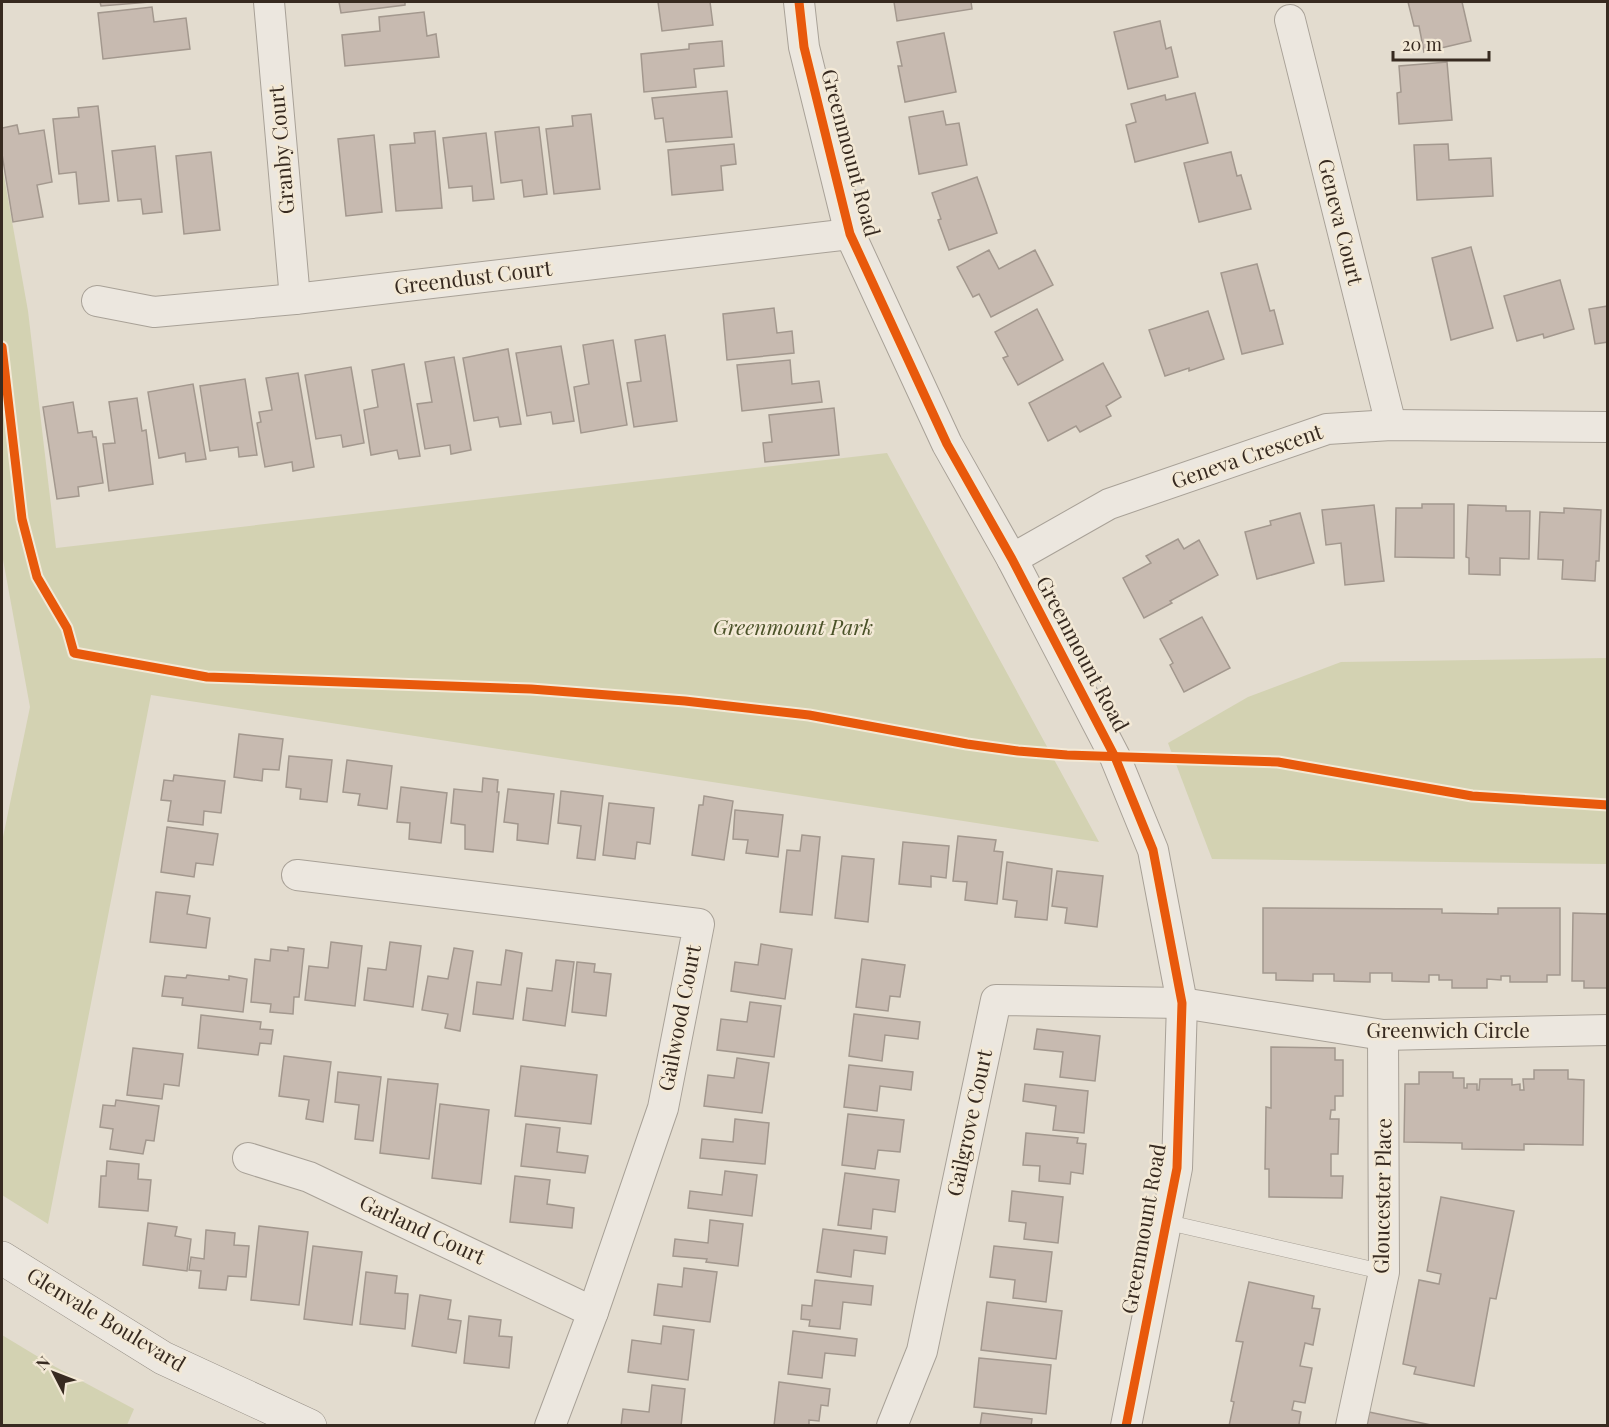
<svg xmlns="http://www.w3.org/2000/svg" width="1609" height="1427" font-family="'Playfair Display',serif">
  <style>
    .green { fill: #d3d2b2 }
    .building { fill: #c7bab0; stroke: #a3988e; stroke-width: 1.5 }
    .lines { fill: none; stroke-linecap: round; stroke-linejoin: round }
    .lane-casing { stroke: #a8a197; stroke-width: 16 }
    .street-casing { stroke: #a8a197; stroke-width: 32 }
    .secondary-casing { stroke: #989188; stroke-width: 34 }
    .lane { stroke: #ece7df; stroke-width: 15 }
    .street { stroke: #ece7df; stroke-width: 30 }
    .secondary { stroke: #ece7df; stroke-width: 33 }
    .cycleway-casing { stroke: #f3e9d6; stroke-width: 13 }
    .cycleway { stroke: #e8590c; stroke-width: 9 }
    .labels { text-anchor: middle; stroke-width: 5; stroke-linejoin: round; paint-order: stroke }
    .street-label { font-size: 21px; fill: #372a20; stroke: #f3e9d6 }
    .park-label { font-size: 21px; font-style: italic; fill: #4a5228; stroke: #f3e9d6 }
  </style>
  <rect width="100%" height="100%" fill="#e3dccf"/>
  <!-- green -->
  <g class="green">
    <path d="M2 165 28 311 56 548 887 453 1099 842 151 695 48 1224 2 1195V842L30 707 2 554Z"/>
    <path d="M1607 658V864L1212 859 1168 743 1248 697 1341 662Z"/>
    <path d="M2 1335 50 1364 134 1409 127 1425H2Z"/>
  </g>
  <!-- building -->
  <g class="building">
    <path d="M100 2H150L101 6Z"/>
    <path d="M339 2H405V5L341 13Z"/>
    <path d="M658 2H710L713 25 662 31Z"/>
    <path d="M894 2H971L972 9 897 21Z"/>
    <path d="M1408 2H1462L1471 41 1424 52 1419 26H1414Z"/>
    <path d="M152 7 154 22 186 18 190 49 103 59 98 13Z"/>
    <path d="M424 12 427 36 436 34 439 57 345 66 342 35 380 31 379 17Z"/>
    <path d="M1160 21 1166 49 1171 47 1178 77 1128 89 1114 32Z"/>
    <path d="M944 33 956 92 905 102 898 66H902L897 42Z"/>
    <path d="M722 41 724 66 694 69 696 87 644 92 641 54 689 49V44Z"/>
    <path d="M1447 62 1452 120 1399 124 1397 93 1401 92 1399 66Z"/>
    <path d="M727 91 732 137 666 142 663 118 655 119 652 98Z"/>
    <path d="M1195 93 1208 143 1135 162 1126 125 1136 122 1131 104 1165 95 1166 100Z"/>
    <path d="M98 106 109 201 79 204 76 172 59 174 53 119 79 117 78 108Z"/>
    <path d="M943 111 946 125 959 123 967 165 919 174 909 117Z"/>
    <path d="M591 114 600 189 554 194 546 129 573 126 572 116Z"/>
    <path d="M17 125 19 134 44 130 52 182 37 185 43 217 13 222 2 154V128Z"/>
    <path d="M539 127 547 194 524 197 522 180 501 183 495 132Z"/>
    <path d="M435 131 442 208 396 211 390 145 415 143 414 133Z"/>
    <path d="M486 133 494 199 473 201 472 186 449 188 443 138Z"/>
    <path d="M374 135 382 212 346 216 338 139Z"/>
    <path d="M734 144 736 164 721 166 723 190 672 195 668 150Z"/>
    <path d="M1448 144 1449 160 1491 158 1493 196 1417 200 1414 145Z"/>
    <path d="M155 146 162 212 143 214 141 199 118 201 112 151Z"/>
    <path d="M211 152 220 230 184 234 176 156Z"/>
    <path d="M1231 152 1237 176 1241 175 1251 209 1199 222 1184 163Z"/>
    <path d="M977 177 997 233 949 250 938 220 941 219 932 193Z"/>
    <path d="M1471 247 1493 328 1451 340 1432 258Z"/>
    <path d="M989 250 999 269 1035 250 1053 285 991 317 979 294 973 297 957 267Z"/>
    <path d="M1257 264 1270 311 1274 310 1283 344 1242 354 1221 273Z"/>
    <path d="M1560 280 1574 329 1544 338 1543 334 1517 341 1504 296Z"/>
    <path d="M1608 306V342L1595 344 1589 309Z"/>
    <path d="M774 308 777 333 792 331 794 353 727 360 723 314Z"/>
    <path d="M1037 309 1063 360 1018 385 1003 358 1008 356 995 332Z"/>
    <path d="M1208 311 1224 359 1189 371V368L1165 376 1149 330Z"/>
    <path d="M665 335 677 421 634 427 627 383 641 381 635 340Z"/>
    <path d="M613 340 627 425 581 433 574 387 589 384 583 345Z"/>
    <path d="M561 346 574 421 553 424 551 412 527 416 516 353Z"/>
    <path d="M508 349 521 424 500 427 498 417 474 421 463 358Z"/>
    <path d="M454 357 471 450 451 454 450 445 425 449 417 404 432 402 425 362Z"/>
    <path d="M790 360 792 384 819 381 822 402 742 411 737 365Z"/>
    <path d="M1103 363 1121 397 1106 406 1111 416 1080 432 1076 426 1048 441 1029 403Z"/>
    <path d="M404 364 420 456 399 459 397 450 371 455 364 410 378 407 372 370Z"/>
    <path d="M351 367 364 443 343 447 341 435 316 439 305 375Z"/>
    <path d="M298 373 314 467 293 471 292 462 265 467 257 423 261 422 259 412 272 410 266 378Z"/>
    <path d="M245 379 257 455 239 457 238 447 210 451 200 386Z"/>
    <path d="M193 384 206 459 186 462 185 453 159 458 148 392Z"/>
    <path d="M137 398 142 431 146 430 153 484 109 491 103 444 115 443 109 402Z"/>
    <path d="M73 402 78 433 92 431 93 437H96L103 483 78 487 79 496 57 499 43 407Z"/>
    <path d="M834 408 839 455 765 462 763 443 772 442 769 415Z"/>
    <path d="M1422 504H1454V558L1395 557 1396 508H1422Z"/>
    <path d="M1374 505 1384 581 1345 585 1341 543 1326 545 1322 510Z"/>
    <path d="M1468 505 1506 506V511H1530L1529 559 1500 558V575L1469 574V558L1466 557Z"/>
    <path d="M1564 508 1601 510 1599 561H1596L1595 581 1562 579 1563 560 1538 559 1540 512 1564 513Z"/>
    <path d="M1300 513 1314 563 1257 579 1245 532 1271 525 1270 521Z"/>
    <path d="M1178 539 1184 549 1199 540 1218 575 1170 601 1172 603 1144 618 1123 578 1151 563 1146 556Z"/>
    <path d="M1202 617 1230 668 1184 692 1170 665 1173 663 1160 639Z"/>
    <path d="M239 734 283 739 279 770 263 769 262 781 234 777Z"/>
    <path d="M289 756 332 760 327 802 300 799 301 789 286 787Z"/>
    <path d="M347 760 392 766 387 809 358 805 360 794 343 792Z"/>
    <path d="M174 775 225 781 221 813 204 811 203 825 168 821 171 801 161 800 164 780 173 781Z"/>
    <path d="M483 778 498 780 497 792H499L493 852 465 849V825L451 823 454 789 482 792Z"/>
    <path d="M401 787 447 793 441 843 409 839 410 823 397 822Z"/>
    <path d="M508 789 554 794 548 844 517 840 518 824 504 822Z"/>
    <path d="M561 791 603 796 595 860 577 858 581 826 558 823Z"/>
    <path d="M704 796 733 801 724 860 692 855 699 805H703Z"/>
    <path d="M609 803 654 808 650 844 637 842 635 859 603 855Z"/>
    <path d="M735 810 783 815 778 857 746 853 748 840 733 839Z"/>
    <path d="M167 827 218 834 213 865 196 863 194 877 161 872Z"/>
    <path d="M802 835 820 837 812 915 780 912 787 850 800 851Z"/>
    <path d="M958 836 996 840 994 851 1003 852 997 904 965 900 967 882 953 881Z"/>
    <path d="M903 842 949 846 946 878 931 876V887L899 884Z"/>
    <path d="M842 856 874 859 868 922 835 918Z"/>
    <path d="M1007 862 1052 869 1047 920 1015 917 1017 901 1003 899Z"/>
    <path d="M1057 871 1103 876 1097 927 1065 923 1067 908 1052 906Z"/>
    <path d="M156 892 190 896 187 914 210 918 206 948 150 942Z"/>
    <path d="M1263 908 1442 909V913L1498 914V908H1560V975H1547V982H1510V976H1501V980L1487 979V988H1452V980H1439V975H1429V982L1392 981V973H1370V982L1334 981V974H1313V981L1276 980V973H1263Z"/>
    <path d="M1573 913 1608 914V988H1584V981H1572Z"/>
    <path d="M331 942 362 946 355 1006 305 1000 309 966 328 968Z"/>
    <path d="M390 942 421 946 413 1007 364 1000 368 968 386 970Z"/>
    <path d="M761 944 792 949 785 999 731 991 735 962 758 965Z"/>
    <path d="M288 947 304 949 299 997H294L293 1014 270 1012 271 1004 251 1002 255 959 270 961 271 949 288 951Z"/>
    <path d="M454 948 473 951 460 1031 445 1028 448 1014 422 1010 428 976 448 979Z"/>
    <path d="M506 950 522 953 513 1019 473 1014 477 982 501 985Z"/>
    <path d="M862 959 905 965 900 997 890 996 888 1011 856 1007Z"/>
    <path d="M556 960 574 962 565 1026 523 1020 527 988 552 991Z"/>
    <path d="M577 962 595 964 594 972 611 974 606 1016 572 1012Z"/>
    <path d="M187 975 229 980V976L247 979 243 1012 182 1005 183 998 162 996 165 976 186 978Z"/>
    <path d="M750 1002 781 1006 774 1057 717 1050 721 1019 747 1022Z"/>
    <path d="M854 1014 920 1022 918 1039 885 1035 882 1061 849 1056Z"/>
    <path d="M201 1015 261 1022 260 1029 273 1030 271 1044 260 1043 258 1055 198 1048Z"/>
    <path d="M1037 1029 1100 1036 1095 1081 1060 1077 1063 1052 1034 1049Z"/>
    <path d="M1271 1047 1335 1048V1060H1343V1096H1335V1110H1331L1330 1119H1339L1338 1154H1331V1176H1343L1342 1198 1269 1197V1169H1265L1266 1107 1271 1108Z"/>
    <path d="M133 1048 183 1054 179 1086 164 1084 162 1099 127 1095Z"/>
    <path d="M284 1056 331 1062 323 1122 306 1119 309 1100 279 1096Z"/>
    <path d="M737 1058 769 1063 762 1113 704 1106 708 1075 734 1078Z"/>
    <path d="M849 1065 913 1072 911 1090 880 1086 877 1111 844 1107Z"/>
    <path d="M521 1066 597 1075 591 1124 515 1116Z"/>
    <path d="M1534 1070H1568V1079L1584 1080 1583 1145 1524 1144V1150L1462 1149V1143L1404 1142 1405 1084H1419V1072H1453V1078H1464V1088H1467V1084H1477V1090H1479L1480 1079H1512V1085L1520 1084V1090H1524L1523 1079H1534Z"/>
    <path d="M338 1072 381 1077 373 1141 355 1139 359 1105 335 1102Z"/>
    <path d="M388 1079 438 1084 429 1159 380 1153Z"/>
    <path d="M1025 1084 1088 1091 1084 1133 1053 1130 1056 1106 1023 1101Z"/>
    <path d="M116 1100 159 1106 154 1141 146 1140 143 1154 110 1149 113 1129 100 1127 103 1105 115 1106Z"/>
    <path d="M440 1104 489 1110 481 1184 432 1178Z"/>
    <path d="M848 1114 904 1120 900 1152 878 1150 875 1169 842 1165Z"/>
    <path d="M735 1119 769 1123 765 1164 700 1158 702 1139 733 1142Z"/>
    <path d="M526 1124 560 1128 557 1152 588 1156 585 1173 521 1166Z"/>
    <path d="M1026 1133 1078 1138 1077 1143 1086 1144 1083 1174 1071 1172 1070 1184 1039 1181 1040 1166 1023 1165Z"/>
    <path d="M107 1161 139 1164 138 1179 151 1180 148 1211 99 1207 101 1176H106Z"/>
    <path d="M725 1171 757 1175 752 1216 688 1208 690 1191 722 1195Z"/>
    <path d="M845 1173 899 1180 895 1212 873 1209 871 1229 838 1225Z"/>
    <path d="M515 1176 550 1180 547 1204 574 1208 572 1228 510 1222Z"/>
    <path d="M1012 1191 1063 1197 1058 1243 1024 1239 1026 1223 1009 1221Z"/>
    <path d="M1441 1197 1514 1211 1496 1299 1490 1298 1474 1386 1414 1374 1416 1367 1403 1364 1419 1280 1439 1284 1441 1274 1427 1271Z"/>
    <path d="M710 1220 743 1224 738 1266 706 1262 707 1259 673 1256 675 1239 708 1243Z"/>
    <path d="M148 1223 177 1227 175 1236 191 1239 187 1271 143 1265Z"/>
    <path d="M259 1226 308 1232 299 1305 251 1300Z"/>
    <path d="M823 1229 887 1237 885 1254 854 1250 851 1277 817 1272Z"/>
    <path d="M206 1230 235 1233 234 1245 249 1246 246 1277 228 1276 226 1290 199 1288 201 1271 189 1270 191 1257 204 1259Z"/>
    <path d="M313 1246 362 1252 352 1325 304 1319Z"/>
    <path d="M994 1246 1052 1252 1046 1302 1013 1298 1015 1280 990 1277Z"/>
    <path d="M684 1268 717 1272 710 1322 654 1315 658 1284 682 1287Z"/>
    <path d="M366 1272 397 1276 395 1293 408 1294 405 1329 360 1324Z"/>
    <path d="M815 1280 873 1286 871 1305 843 1302 840 1329 809 1326 810 1320 801 1319 802 1305 812 1306Z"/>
    <path d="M1249 1282 1314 1296 1312 1308 1320 1309 1313 1345 1305 1343 1300 1366 1312 1368 1305 1403 1294 1401 1292 1410 1301 1412 1299 1424 1304 1426H1229L1234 1402 1231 1401 1243 1342 1236 1341Z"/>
    <path d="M420 1295 451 1300 448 1319 461 1321 456 1353 412 1346Z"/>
    <path d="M987 1302 1062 1311 1056 1359 981 1350Z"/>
    <path d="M469 1316 501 1320 499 1336 512 1337 509 1368 464 1363Z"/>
    <path d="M663 1326 694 1330 688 1380 628 1372 632 1340 661 1344Z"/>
    <path d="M793 1331 857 1339 855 1356 825 1353 822 1378 788 1374Z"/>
    <path d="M979 1358 1051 1365 1046 1414 974 1407Z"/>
    <path d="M779 1382 830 1389 828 1406 821 1405 819 1421 809 1420V1426H774Z"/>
    <path d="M652 1385 685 1389 681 1426H621L623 1409 649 1412Z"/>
    <path d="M1369 1412 1436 1426H1367Z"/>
    <path d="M982 1413 1032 1419 1031 1426H980Z"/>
  </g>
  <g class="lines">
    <defs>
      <path id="lane" d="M1166 1222 1384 1272"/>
      <g id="street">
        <path d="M269 2 295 299"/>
        <path d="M799 2 804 47 850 234 947 444 1012 559 1115 757 1153 850 1182 1003 1177 1168 1126 1426"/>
        <path d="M1290 20 1391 425"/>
        <path d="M97 301 154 312 295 299 850 234"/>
        <path d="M1012 559 1109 504 1327 429 1391 425 1608 427"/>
        <path d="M297 875 699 924 663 1108 593 1312 550 1426"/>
        <path d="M248 1158 309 1177 593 1312"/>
        <path d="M892 1426 922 1351 996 1000 1182 1003 1383 1035 1608 1030"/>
        <path d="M1351 1426 1384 1272 1383 1035"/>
      </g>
      <path id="secondary" d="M2 1258 163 1358 310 1426"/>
    </defs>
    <!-- lane casing -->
    <use href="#lane" class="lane-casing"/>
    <!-- street casing -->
    <use href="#street" class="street-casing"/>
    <!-- secondary casing -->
    <use href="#secondary" class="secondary-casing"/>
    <!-- lane -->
    <use href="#lane" class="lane"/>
    <!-- street -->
    <use href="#street" class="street"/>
    <!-- secondary -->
    <use href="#secondary" class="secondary"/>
    <defs>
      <g id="cycleway">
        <path d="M799 2 804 47 850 234 947 444 1012 559 1115 757 1153 850 1182 1003 1177 1168 1126 1426"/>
        <path d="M2 347 22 519 37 577 67 628 74 653 207 677 531 689 685 701 809 715 967 744 1018 751 1067 755 1278 762 1472 796 1608 805"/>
      </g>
    </defs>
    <!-- cycleway casing -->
    <use href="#cycleway" class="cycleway-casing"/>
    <!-- cycleway -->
    <use href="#cycleway" class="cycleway"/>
  </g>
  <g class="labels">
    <!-- street labels -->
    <g class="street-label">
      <text transform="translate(282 150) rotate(-95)" y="7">Granby Court</text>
      <text transform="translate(850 153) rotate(75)" y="7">Greenmount Road</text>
      <text transform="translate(1340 222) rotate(76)" y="7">Geneva Court</text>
      <text transform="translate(473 278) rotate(-7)" y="7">Greendust Court</text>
      <text transform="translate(1247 457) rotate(-19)" y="7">Geneva Crescent</text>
      <text transform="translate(1082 654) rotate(62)" y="7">Greenmount Road</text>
      <text transform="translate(680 1018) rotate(-79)" y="7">Gailwood Court</text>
      <text x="1448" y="1038">Greenwich Circle</text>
      <text transform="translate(970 1123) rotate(-78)" y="7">Gailgrove Court</text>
      <text transform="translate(1383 1196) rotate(-89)" y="7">Gloucester Place</text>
      <text transform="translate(1144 1229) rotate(-80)" y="7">Greenmount Road</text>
      <text transform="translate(422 1230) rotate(25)" y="7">Garland Court</text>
      <text transform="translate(106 1320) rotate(31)" y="7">Glenvale Boulevard</text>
    </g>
    <!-- park labels -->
    <g class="park-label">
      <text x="793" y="635">Greenmount Park</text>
    </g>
  </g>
  <!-- border -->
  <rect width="1609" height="1427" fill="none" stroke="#372a20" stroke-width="6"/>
  <!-- north arrow -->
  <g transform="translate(54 1373) rotate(312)" stroke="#f3e9d6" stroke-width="4.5" paint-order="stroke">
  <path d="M0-4.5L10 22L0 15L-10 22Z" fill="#372a20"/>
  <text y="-9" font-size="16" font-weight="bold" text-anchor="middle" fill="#372a20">N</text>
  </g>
  <!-- scale -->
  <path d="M1393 51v9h96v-9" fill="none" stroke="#372a20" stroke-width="3"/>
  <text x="1402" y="51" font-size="18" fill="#372a20" stroke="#f3e9d6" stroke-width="4.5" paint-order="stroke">20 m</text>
</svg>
